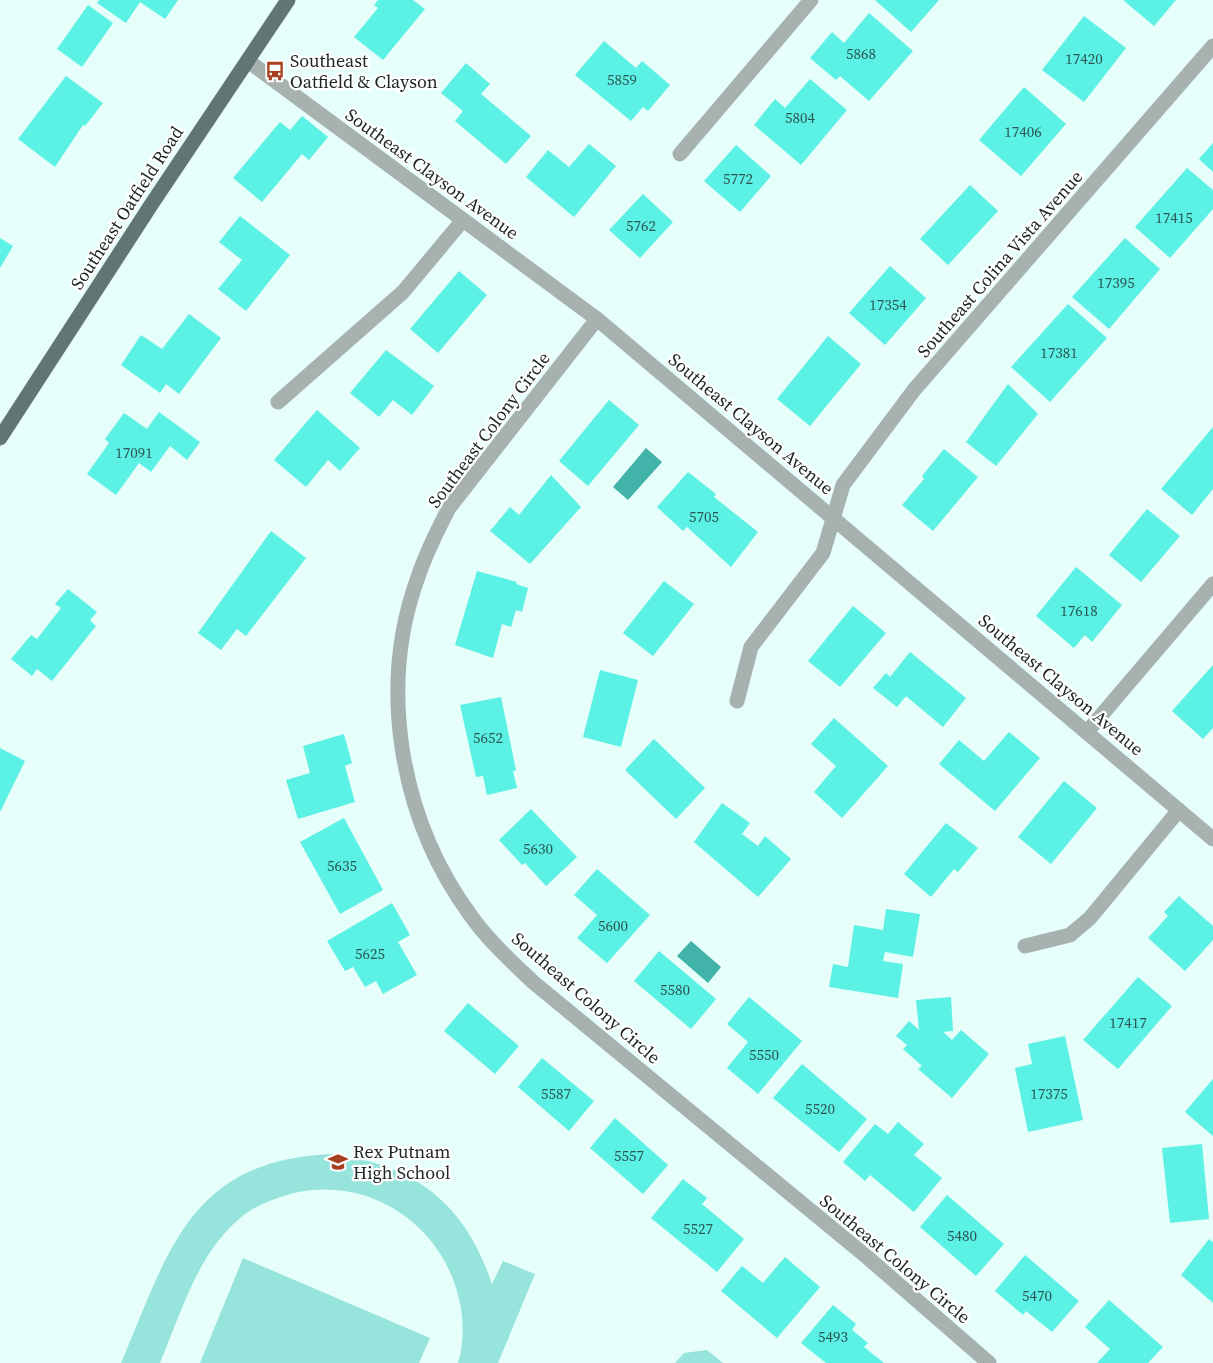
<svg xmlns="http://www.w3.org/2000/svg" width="1213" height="1363" font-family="'Source Serif 4',serif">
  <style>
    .green { fill: #96e4dc }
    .water { fill: #41b3a9 }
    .building { fill: #5bf1e4 }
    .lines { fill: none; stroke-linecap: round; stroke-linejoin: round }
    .minor { stroke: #a7b1af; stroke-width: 15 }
    .major { stroke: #637573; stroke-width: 15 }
    .labels { text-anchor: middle; stroke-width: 4.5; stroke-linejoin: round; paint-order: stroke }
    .number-label { font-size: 15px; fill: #2c5854 }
    .poi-label { font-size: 18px; fill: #1c2524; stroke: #fff; text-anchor: start }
    .street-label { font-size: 18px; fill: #1c2524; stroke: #fff }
  </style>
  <rect width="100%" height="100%" fill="#e7fffb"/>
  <!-- green -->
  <g class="green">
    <path d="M332 1154C415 1165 465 1203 492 1284L503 1261 535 1274 498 1363H458C464 1343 464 1319 459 1299 442 1224 369 1176 294 1193 274 1198 254 1206 239 1219 197 1255 181 1313 160 1363H121C169 1251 189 1160 332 1154Z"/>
    <path d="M243 1258 430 1338 419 1363H200Z"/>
    <path d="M707 1350 723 1363H675L684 1353Z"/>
  </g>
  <!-- water -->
  <g class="water">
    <path d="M646 448 662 462 628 500 613 487Z"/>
    <path d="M691 941 721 967 708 983 677 956Z"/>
  </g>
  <!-- building -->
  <g class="building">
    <path d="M99 0H178L165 19 140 2 126 23 97 3Z"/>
    <path d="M378 0H413L425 9 383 60 354 37 378 8 374 5Z"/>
    <path d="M875 0H939L911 32Z"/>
    <path d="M1123 0H1176L1154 26Z"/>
    <path d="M88 5 113 23 82 67 57 49Z"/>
    <path d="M869 13 913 51 869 101 840 76 836 80 810 58 832 32 844 43Z"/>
    <path d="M1084 16 1126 48 1084 102 1042 70Z"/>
    <path d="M604 41 636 68 642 61 670 85 648 111 643 107 631 121 575 75Z"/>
    <path d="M466 63 490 84 481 94 531 136 506 164 455 121 463 111 441 93Z"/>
    <path d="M66 76 103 103 85 126 83 125 55 167 18 139Z"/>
    <path d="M810 79 847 110 801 165 754 125 775 99 785 108Z"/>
    <path d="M1024 87 1066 124 1021 176 979 140Z"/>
    <path d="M302 116 328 137 309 160 302 154 262 202 233 178 280 122 290 130Z"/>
    <path d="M1213 143V172L1199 159Z"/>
    <path d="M589 144 616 166 574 217 526 177 548 150 569 167Z"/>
    <path d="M736 145 771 176 740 212 704 181Z"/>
    <path d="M1187 168 1213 190V209L1170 258 1135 227Z"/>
    <path d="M970 185 998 211 948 265 920 239Z"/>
    <path d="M643 194 673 222 640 258 609 230Z"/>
    <path d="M240 216 290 255 246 311 218 289 242 260 219 242Z"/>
    <path d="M0 238 13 246 0 268Z"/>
    <path d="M1125 238 1160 269 1109 329 1072 297Z"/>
    <path d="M890 266 926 298 885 345 849 313Z"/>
    <path d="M459 271 487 295 438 353 410 329Z"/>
    <path d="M1068 304 1107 338 1050 402 1011 367Z"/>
    <path d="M189 314 221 338 179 394 166 384 160 393 121 365 141 335 162 349Z"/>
    <path d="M828 336 861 364 810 426 777 399Z"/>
    <path d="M386 350 434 386 412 415 393 400 379 417 350 393Z"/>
    <path d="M1008 384 1038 414 996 466 966 442Z"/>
    <path d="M609 400 639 425 588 486 559 461Z"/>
    <path d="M317 410 360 448 340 471 328 460 306 487 274 460Z"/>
    <path d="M159 412 200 442 187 460 170 446 151 472 139 463 116 495 87 474 109 443 105 439 124 413 147 429Z"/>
    <path d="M1213 427V489L1192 515 1161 489Z"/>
    <path d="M944 449 978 477 933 531 902 505 924 479 922 476Z"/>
    <path d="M688 472 716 494 714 497 758 532 731 567 687 527 683 531 657 507Z"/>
    <path d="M551 475 581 507 530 564 490 531 510 507 519 515Z"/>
    <path d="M1147 509 1180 536 1141 582 1109 555Z"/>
    <path d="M271 531 306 558 246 636 237 629 221 650 198 633Z"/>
    <path d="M1076 567 1122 605 1092 642 1085 635 1074 648 1036 616Z"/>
    <path d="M477 571 517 582 516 584 528 588 522 612 516 610 511 627 502 624 493 658 455 645Z"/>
    <path d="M664 581 694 604 653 656 623 633Z"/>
    <path d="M68 589 97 612 90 620 96 626 52 681 37 669 32 676 11 659 31 635 37 639 61 608 55 604Z"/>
    <path d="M853 606 886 633 840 687 808 661Z"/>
    <path d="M910 652 966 698 943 727 906 696 897 707 873 688 886 673 890 677Z"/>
    <path d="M1213 665V728L1203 739 1172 711Z"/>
    <path d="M600 670 638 680 621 747 583 737Z"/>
    <path d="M501 697 516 770 513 771 517 788 487 795 483 776 476 777 460 705Z"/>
    <path d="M834 718 888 766 842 818 814 792 836 766 811 744Z"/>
    <path d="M1009 732 1040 758 995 811 939 764 959 740 984 761Z"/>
    <path d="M344 734 352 763 345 766 355 802 298 819 286 780 310 773 303 746Z"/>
    <path d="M654 739 705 788 676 819 625 770Z"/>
    <path d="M0 748 25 761 0 812Z"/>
    <path d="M1064 781 1097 808 1051 864 1018 837Z"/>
    <path d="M722 803 750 823 742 834 758 846 765 836 791 859 758 897 694 842Z"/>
    <path d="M531 809 577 857 546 886 525 863 522 865 499 840Z"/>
    <path d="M344 818 383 890 340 914 300 842Z"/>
    <path d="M946 823 978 848 958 872 954 869 931 897 904 874Z"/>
    <path d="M597 869 650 915 607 963 577 938 597 915 574 895Z"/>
    <path d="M1179 896 1213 926V940L1185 971 1148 938 1168 916 1164 912Z"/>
    <path d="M392 903 410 935 398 942 417 975 383 994 376 981 365 987 353 967 345 971 327 941Z"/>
    <path d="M886 909 920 914 913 957 885 952 883 961 903 964 898 998 829 987 833 964 848 967 854 925 883 930Z"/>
    <path d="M659 951 716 999 691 1029 634 981Z"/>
    <path d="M1138 977 1172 1006 1118 1069 1083 1040Z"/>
    <path d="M749 997 802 1041 758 1094 727 1068 748 1042 727 1024Z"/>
    <path d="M951 997 953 1031 943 1032 952 1040 961 1030 989 1054 952 1098 918 1069 922 1066 903 1049 907 1045 896 1036 909 1021 919 1030 916 1000Z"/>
    <path d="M468 1003 519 1046 495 1074 444 1031Z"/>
    <path d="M1065 1036 1083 1120 1028 1132 1015 1068 1032 1064 1028 1044Z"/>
    <path d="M542 1058 594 1101 569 1131 518 1087Z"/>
    <path d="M802 1064 867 1119 839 1152 773 1098Z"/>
    <path d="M1213 1079V1136L1185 1112Z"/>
    <path d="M615 1118 668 1165 643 1194 590 1148Z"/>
    <path d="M898 1122 924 1144 914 1155 942 1178 914 1212 870 1175 865 1181 843 1162 875 1124 888 1134Z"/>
    <path d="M1202 1144 1209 1219 1170 1223 1162 1148Z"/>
    <path d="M683 1179 707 1198 702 1204 744 1239 717 1272 651 1218Z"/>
    <path d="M947 1195 1004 1244 976 1276 920 1227Z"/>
    <path d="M1209 1239 1213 1242V1303L1181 1275Z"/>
    <path d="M1025 1255 1079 1301 1052 1332 1026 1311 1023 1315 995 1291Z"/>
    <path d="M785 1257 820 1287 777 1338 721 1291 742 1266 763 1283Z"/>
    <path d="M1109 1300 1163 1347 1148 1363H1097L1110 1349 1085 1327Z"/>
    <path d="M833 1305 856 1324 852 1330 868 1343 864 1347 884 1363H826L801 1343Z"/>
  </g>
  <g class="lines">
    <!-- minor -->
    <g class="minor">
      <path d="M248 61 597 319 1213 839"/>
      <path d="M680 154 811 0"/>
      <path d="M597 319 449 508C437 531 426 553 418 577 377 689 401 821 471 916 488 940 511 961 533 982L867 1257 989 1363"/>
      <path d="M278 402 403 292 463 220"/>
      <path d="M737 701 751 647 823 553 843 485 914 390 1213 46"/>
      <path d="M1087 732 1213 584"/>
      <path d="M1025 946 1070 935 1090 918 1179 810"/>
    </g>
    <!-- major -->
    <path class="major" d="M0 438 151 205 288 0"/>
  </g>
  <!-- icons -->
  <defs>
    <symbol id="bus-bare" viewBox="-9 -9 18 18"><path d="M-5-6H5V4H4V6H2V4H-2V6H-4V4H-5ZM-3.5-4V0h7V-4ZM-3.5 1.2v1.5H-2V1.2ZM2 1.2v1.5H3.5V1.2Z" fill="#a7401f" stroke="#fff" stroke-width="2.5" paint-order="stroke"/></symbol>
    <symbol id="school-bare" viewBox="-9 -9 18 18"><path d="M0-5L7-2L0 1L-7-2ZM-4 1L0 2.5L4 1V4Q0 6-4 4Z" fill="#a7401f" stroke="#fff" stroke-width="2.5" paint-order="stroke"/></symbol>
  </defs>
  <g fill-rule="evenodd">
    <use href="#bus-bare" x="261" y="57" width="28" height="28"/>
    <use href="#school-bare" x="324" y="1148" width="28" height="28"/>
  </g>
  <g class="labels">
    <!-- number labels -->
    <g class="number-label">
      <text x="861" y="59">5868</text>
      <text x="1084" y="64">17420</text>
      <text x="622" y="85">5859</text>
      <text x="800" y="123">5804</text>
      <text x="1023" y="137">17406</text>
      <text x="738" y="184">5772</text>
      <text x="1174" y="223">17415</text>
      <text x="641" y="231">5762</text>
      <text x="1116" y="288">17395</text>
      <text x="888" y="310">17354</text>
      <text x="1059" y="358">17381</text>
      <text x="134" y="458">17091</text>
      <text x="704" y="522">5705</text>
      <text x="1079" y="616">17618</text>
      <text x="488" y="743">5652</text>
      <text x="538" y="854">5630</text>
      <text x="342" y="871">5635</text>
      <text x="613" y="931">5600</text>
      <text x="370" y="959">5625</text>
      <text x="675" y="995">5580</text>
      <text x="1128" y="1028">17417</text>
      <text x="764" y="1060">5550</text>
      <text x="556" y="1099">5587</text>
      <text x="1049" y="1099">17375</text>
      <text x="820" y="1114">5520</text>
      <text x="629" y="1161">5557</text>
      <text x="698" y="1234">5527</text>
      <text x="962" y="1241">5480</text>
      <text x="1037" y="1301">5470</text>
      <text x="833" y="1342">5493</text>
    </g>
    <!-- poi labels -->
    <g class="poi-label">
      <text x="290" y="67">Southeast<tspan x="290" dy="21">Oatfield &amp; Clayson</tspan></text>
      <text x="353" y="1158">Rex Putnam<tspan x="353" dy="21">High School</tspan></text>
    </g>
    <!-- street labels -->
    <g class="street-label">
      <text transform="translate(432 174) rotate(36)" y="6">Southeast Clayson Avenue</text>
      <text transform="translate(127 208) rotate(-57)" y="6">Southeast Oatfield Road</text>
      <text transform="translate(1000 264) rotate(-49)" y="6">Southeast Colina Vista Avenue</text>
      <text transform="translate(751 424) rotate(40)" y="6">Southeast Clayson Avenue</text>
      <text transform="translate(489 430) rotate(-53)" y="6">Southeast Colony Circle</text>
      <text transform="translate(1061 685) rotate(40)" y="6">Southeast Clayson Avenue</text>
      <text transform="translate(586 998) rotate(41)" y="6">Southeast Colony Circle</text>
      <text transform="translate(895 1259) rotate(40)" y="6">Southeast Colony Circle</text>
    </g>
  </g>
</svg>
